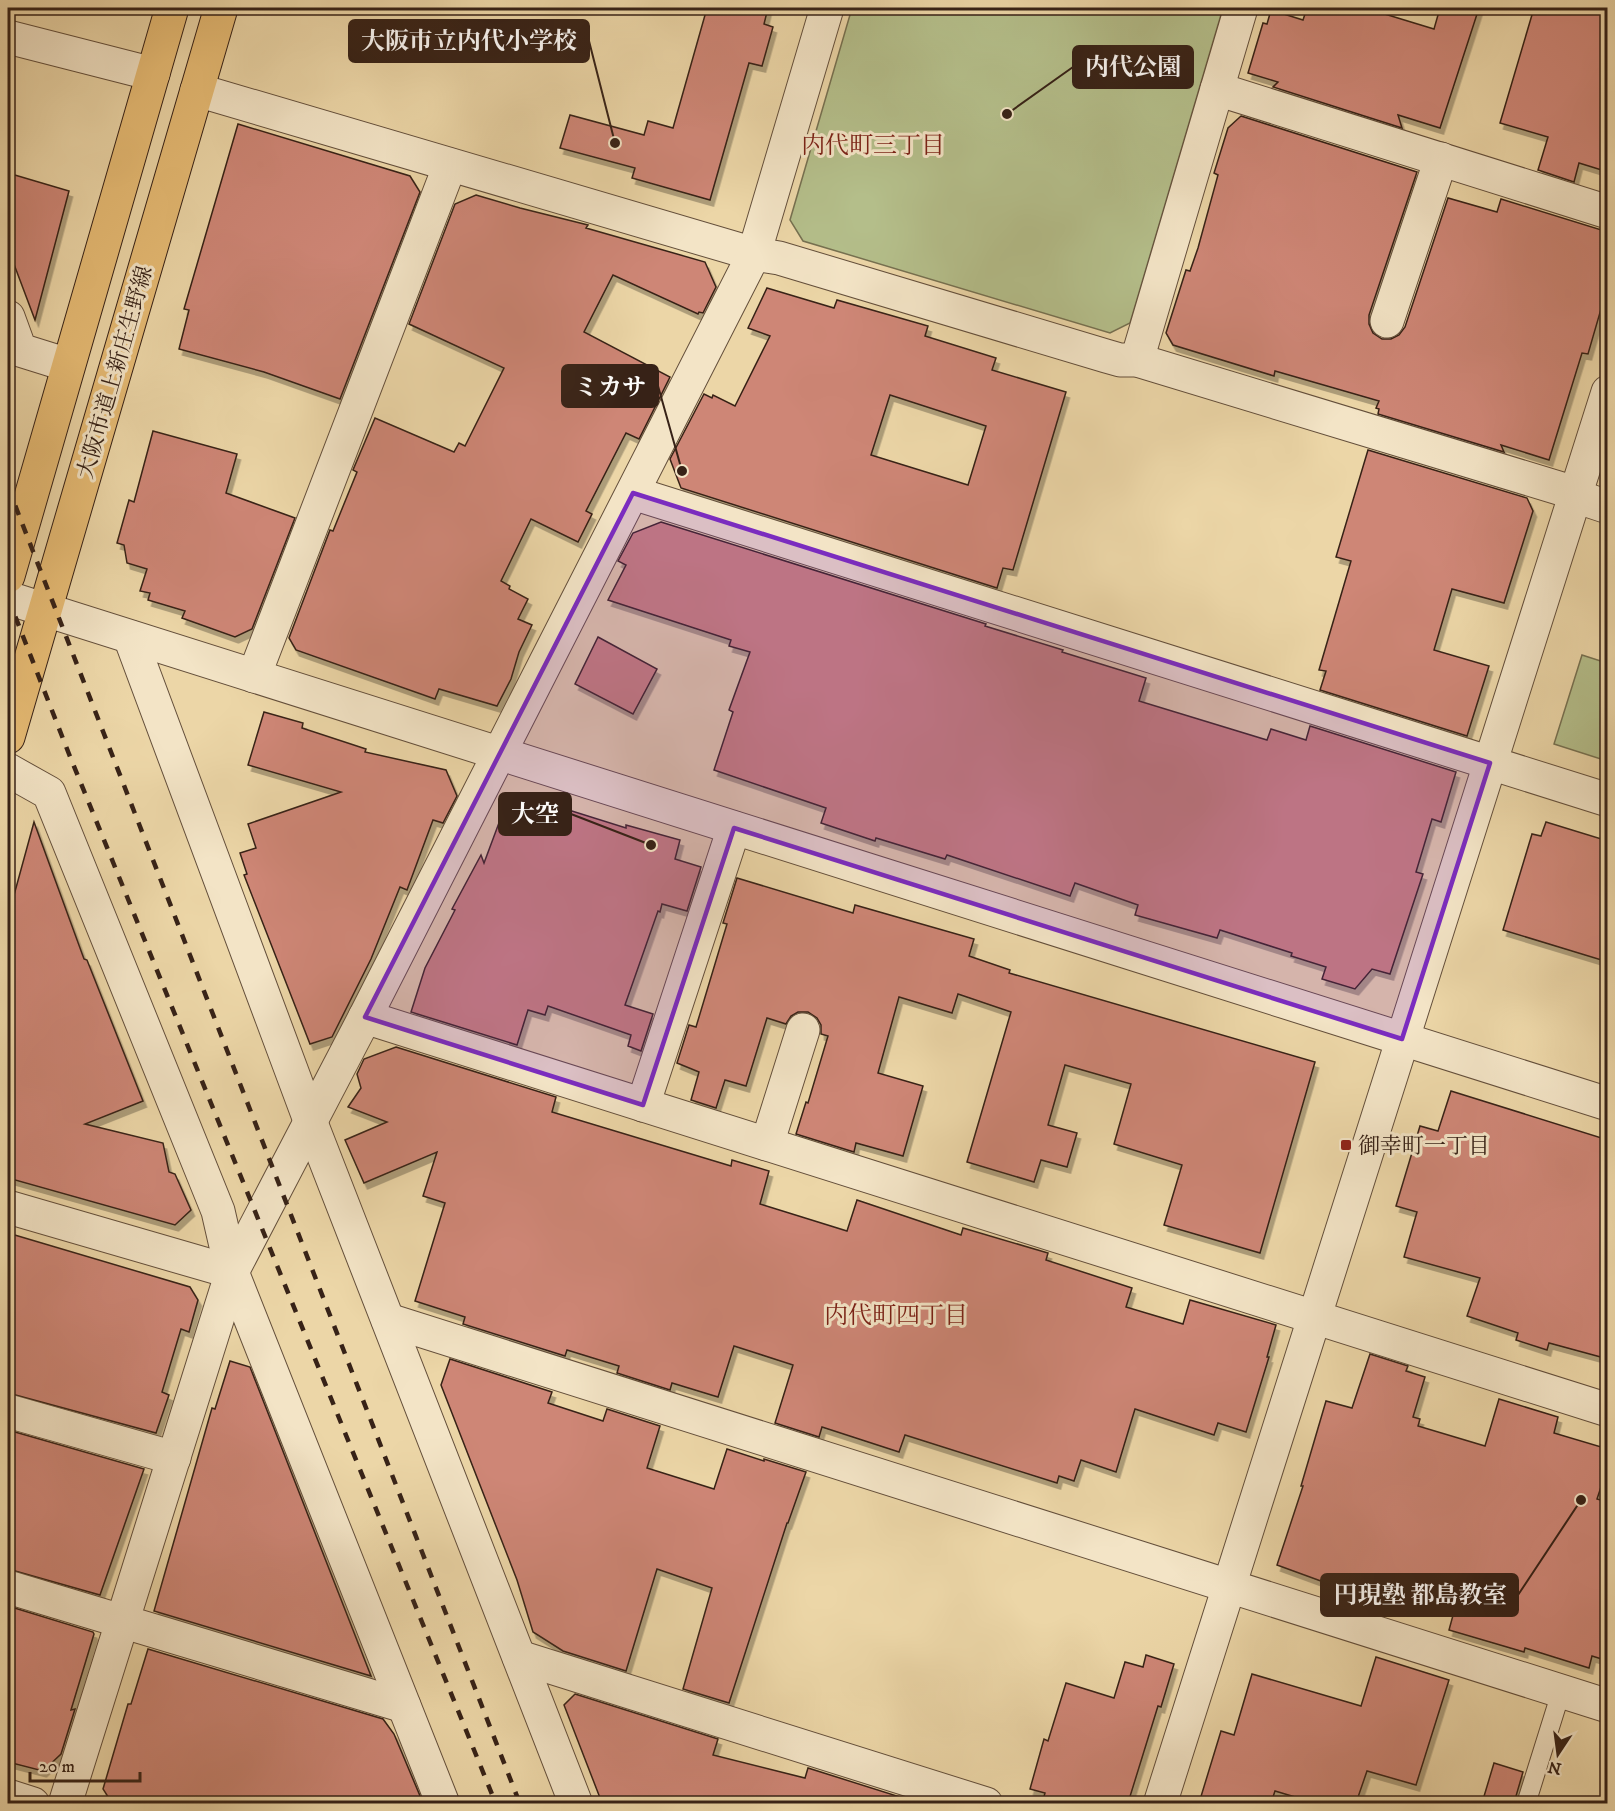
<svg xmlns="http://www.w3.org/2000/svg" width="1615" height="1811" font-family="'IM FELL DW Pica','Noto Serif JP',serif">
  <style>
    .green { fill: #b4be8a; stroke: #767050; stroke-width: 1.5 }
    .building { fill: #ce8676; stroke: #372217; stroke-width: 1.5; fill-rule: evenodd; filter: url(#shadow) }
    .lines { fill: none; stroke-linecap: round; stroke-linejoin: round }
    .service-casing { stroke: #644f3b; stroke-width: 20 }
    .minor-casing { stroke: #644f3b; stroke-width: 35 }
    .tertiary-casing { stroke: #644f3b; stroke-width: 35 }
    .primary-casing { stroke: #372217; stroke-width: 35 }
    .service { stroke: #f3e4c6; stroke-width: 18 }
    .minor { stroke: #f3e4c6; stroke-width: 33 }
    .tertiary { stroke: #f3e4c6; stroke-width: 33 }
    .primary { stroke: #e6bb74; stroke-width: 33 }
    .rail { stroke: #372217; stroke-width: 4.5; stroke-dasharray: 10 10; stroke-linecap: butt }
    .marked { fill: #7b2cbf; fill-opacity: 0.2; stroke: #7b2cbf; stroke-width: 4.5; stroke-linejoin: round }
    .poi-dot { fill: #8f2418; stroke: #f3e4c6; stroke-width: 2 }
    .labels { text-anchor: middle; stroke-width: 6; stroke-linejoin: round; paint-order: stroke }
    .street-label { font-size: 22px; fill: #372217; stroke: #f3e4c6 }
    .poi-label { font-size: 22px; fill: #372217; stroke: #f3e4c6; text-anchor: start }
    .neighbourhood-label { font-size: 24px; fill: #7a1f14; stroke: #f3e4c6 }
    .leader { fill: none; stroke: #372217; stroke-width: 2 }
    .callout-dot { fill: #372217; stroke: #f3e4c6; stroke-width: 2 }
    .callout { fill: #372217; stroke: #372217; stroke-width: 2 }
    .callout-label { font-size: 24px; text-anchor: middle; font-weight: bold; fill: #fff }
  </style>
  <defs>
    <filter id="shadow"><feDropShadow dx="3.5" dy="6" stdDeviation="0" flood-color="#0004"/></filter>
  </defs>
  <rect width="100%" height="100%" fill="#ecd6a7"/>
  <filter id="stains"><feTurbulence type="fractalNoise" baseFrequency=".00333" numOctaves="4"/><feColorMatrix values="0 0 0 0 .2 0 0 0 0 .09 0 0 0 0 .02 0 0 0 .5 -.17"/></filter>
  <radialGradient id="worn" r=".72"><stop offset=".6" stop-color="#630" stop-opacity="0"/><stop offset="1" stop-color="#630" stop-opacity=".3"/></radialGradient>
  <!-- green -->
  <g class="green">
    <path d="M852 8H1223L1130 323 1110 333 803 241 790 220Z"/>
    <path d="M1582 655 1607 663V761L1554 744Z"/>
  </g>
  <!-- building -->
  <g class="building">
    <path d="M707 8H768L764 24 773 27 762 66 749 63 710 200 632 178 635 168 560 148 570 115 644 135 648 121 673 128Z"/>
    <path d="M1307 8H1365L1434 29 1440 8H1479L1440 128 1398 115 1402 128 1273 87 1278 82 1248 73 1263 23 1267 24 1271 10 1303 20Z"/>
    <path d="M1534 8H1608V172L1579 163 1574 182 1538 170 1548 137 1500 123Z"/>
    <path d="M1241 116 1417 172 1369 315V324L1373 333 1382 339H1391L1399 335 1405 327 1448 198 1497 212 1501 199 1608 232V285L1588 354 1582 353 1549 460 1501 445 1504 452 1378 414 1379 409 1376 408 1379 401 1275 371 1274 376 1173 345 1166 333 1186 270 1190 271 1198 248 1218 175 1214 173 1228 128Z"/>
    <path d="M238 124 410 176 420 192 340 399 264 372 179 349 189 310 184 309Z"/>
    <path d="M8 173 69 191 35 320 9 251 14 233 8 231Z"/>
    <path d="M476 195 520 208 588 225 586 228 705 262 716 287 703 313 699 312 698 314 613 275 584 332 670 377 639 439 626 433 586 511 592 514 578 542 531 519 501 581 510 586 509 589 528 599 518 619 532 625 519 652 511 679 497 706 439 689 435 699 296 650 289 638 330 530 333 531 357 472 353 470 375 418 454 452 459 443 465 446 504 368 409 324 455 204Z"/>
    <path d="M767 288 834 308 837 300 928 326 925 336 996 358 992 370 1066 392 1013 570 1003 568 997 588 681 488 670 459 704 394 712 398 713 395 735 406 770 336 748 328ZM890 395 986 426 968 485 871 455Z"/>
    <path d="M153 431 237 454 226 493 295 518 252 629 235 637 182 618 185 611 148 600 150 593 140 591 147 569 127 563 124 545 117 543 129 500 134 502Z"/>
    <path d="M1368 450 1527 498 1533 511 1504 603 1452 589 1434 650 1489 666 1467 736 1320 690 1326 671 1319 670 1351 561 1336 557Z"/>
    <path d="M661 522 986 624 985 626 1063 650 1062 652 1146 678 1139 701 1267 740 1271 729 1306 740 1310 726 1456 772 1441 822 1432 819 1416 872 1423 874 1390 974 1372 969 1355 989 1322 979 1326 967 1291 956 1292 953 1220 930 1217 938 1135 915 1138 905 1075 883 1070 896 947 855 945 859 876 838 875 841 821 823 826 808 714 770 733 712 729 710 750 652 729 646 731 640 608 600 626 565 618 561 633 533Z"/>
    <path d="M598 637 657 669 633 714 575 684Z"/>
    <path d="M264 712 303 723 302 728 366 749 365 752 446 770 457 796 443 823 433 820 407 890 400 887 371 959 332 1037 310 1044 244 875 247 874 240 853 256 848 248 824 341 792 248 765Z"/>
    <path d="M524 796 626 828V825L680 840 675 859 701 867 687 911 662 904 660 912 658 911 625 1005 653 1014 641 1051 628 1046 631 1035 548 1006 545 1015 528 1010 517 1045 411 1012 425 968 455 910 452 909 481 855 484 863 506 804Z"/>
    <path d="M34 822 84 959 87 960 143 1101 85 1124 163 1143 169 1172 175 1174 191 1210 175 1225 8 1178V917Z"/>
    <path d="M1546 822 1608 841V962L1503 930 1532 834 1541 836Z"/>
    <path d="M737 878 853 913 855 905 974 939 969 956 1010 970 1009 973 1315 1062 1260 1253 1164 1225 1182 1165 1114 1144 1131 1084 1065 1065 1048 1125 1077 1133 1067 1167 1041 1160 1034 1182 967 1162 1011 1012 958 994 952 1013 899 997 878 1073 923 1086 903 1156 856 1143 854 1152 796 1134 806 1102 808 1103 828 1036 821 1034V1025L817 1018 808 1012H798L791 1016 786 1024 767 1018 746 1086 725 1080 716 1108 691 1100 699 1072 677 1063 689 1025 696 1027 727 924 723 923Z"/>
    <path d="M396 1047 556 1097 552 1112 731 1166 732 1160 769 1171 760 1204 847 1231 857 1200 961 1235 963 1228 1048 1253 1046 1260 1132 1288 1126 1307 1183 1324 1190 1300 1276 1325 1267 1357H1269L1246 1432 1218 1423 1214 1435 1135 1409 1116 1472 1081 1460 1074 1481 1059 1476 1057 1483 905 1435 899 1452 822 1427 819 1437 775 1423 793 1365 734 1346 718 1397 672 1383 670 1390 617 1373 619 1366 567 1350 565 1356 463 1324 465 1317 415 1301 445 1203 423 1196 437 1152 364 1183 345 1140 387 1122 348 1107 361 1088 357 1074 364 1059Z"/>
    <path d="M1451 1091 1608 1140V1359L1549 1343 1547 1350 1516 1340 1518 1333 1467 1316 1480 1278 1404 1257 1417 1212 1396 1206 1420 1126 1438 1131Z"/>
    <path d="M8 1233 190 1287 198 1300 189 1332 181 1329 162 1392 169 1395 156 1433 8 1393Z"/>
    <path d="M1370 1354 1408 1366 1406 1371 1425 1377 1413 1417 1420 1419 1418 1426 1485 1446 1499 1399 1558 1417 1554 1433 1608 1449V1466L1597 1499 1608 1502V1661L1592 1656 1589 1668 1525 1648 1524 1652 1449 1630 1458 1597 1401 1579 1392 1607 1277 1565 1303 1486H1301L1326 1401 1352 1408Z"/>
    <path d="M450 1359 552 1392 548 1403 603 1421 607 1409 660 1426 647 1468 714 1489 727 1449 764 1461V1459L806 1472 788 1523H787L729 1703 683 1689 712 1588 657 1569 626 1671 563 1651 533 1632 517 1580 441 1385Z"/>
    <path d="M230 1361 250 1367 371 1676 154 1611 212 1408 215 1409Z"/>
    <path d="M8 1430 144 1469 100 1595 8 1569Z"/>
    <path d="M8 1606 93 1632 94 1634 71 1710 75 1709 61 1754 43 1771 8 1762Z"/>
    <path d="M148 1649 383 1719 394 1734 423 1803H112L103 1789 128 1704H131Z"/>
    <path d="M1146 1655 1174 1664 1161 1707 1158 1706 1128 1803H1042L1045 1793 1030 1789 1044 1739 1048 1741 1066 1683 1114 1698 1125 1662 1143 1667Z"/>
    <path d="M1376 1657 1449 1680 1416 1785 1367 1771 1356 1803H1315L1275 1791 1271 1803H1199L1221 1731 1234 1735 1252 1674 1361 1706Z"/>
    <path d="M575 1694 718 1739 713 1755 805 1778 808 1768 916 1802 915 1803H602L564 1705Z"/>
    <path d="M1494 1763 1523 1772 1514 1803H1482Z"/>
  </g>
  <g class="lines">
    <defs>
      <path id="service" d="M1526 1804 1561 1692"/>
      <g id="minor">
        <path d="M1217 89 1608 212"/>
        <path d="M197 90 754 254 779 258 1106 356 1120 360H1137L1575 493 1590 501 1608 507"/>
        <path d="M8 317 20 350 68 365"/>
        <path d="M1387 321 1441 159"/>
        <path d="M1137 360 1241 8"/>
        <path d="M633 493 1608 800"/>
        <path d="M130 637 311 1123 576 1804"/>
        <path d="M254 676 450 165"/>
        <path d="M499 754 754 254 827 8"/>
        <path d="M8 770 49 793 218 1211 232 1272 443 1804"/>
        <path d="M643 1105 734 828"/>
        <path d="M767 1144 803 1030"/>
        <path d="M8 1207 232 1272 365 1017 1608 1410"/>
        <path d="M388 1320 1608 1706"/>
        <path d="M8 1411 174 1458"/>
        <path d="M8 1587 404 1706"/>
        <path d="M519 1657 986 1804"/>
      </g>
      <g id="tertiary">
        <path d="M8 37 153 74"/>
        <path d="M8 598 1608 1104"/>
        <path d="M365 1017 499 754"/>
        <path d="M8 1796 33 1804"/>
        <path d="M65 1804 232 1272"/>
        <path d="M1160 1804 1608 392"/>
      </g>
      <g id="primary">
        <path d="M8 576 172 8"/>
        <path d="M8 737 221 8"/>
      </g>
    </defs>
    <!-- service casing -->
    <use href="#service" class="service-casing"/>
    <!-- minor casing -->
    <use href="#minor" class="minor-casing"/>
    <!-- tertiary casing -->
    <use href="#tertiary" class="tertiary-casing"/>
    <!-- primary casing -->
    <use href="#primary" class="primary-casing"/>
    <!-- service -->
    <use href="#service" class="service"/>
    <!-- minor -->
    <use href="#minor" class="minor"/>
    <!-- tertiary -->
    <use href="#tertiary" class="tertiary"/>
    <!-- primary -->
    <use href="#primary" class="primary"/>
    <!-- rail -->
    <g class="rail">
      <path d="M8 487 520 1804"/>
      <path d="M8 598 69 754 496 1804"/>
    </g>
  </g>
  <!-- marked area -->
  <path class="marked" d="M633 493 1490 763 1402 1039 734 828 643 1105 365 1017Z"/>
  <!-- markers -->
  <rect class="poi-dot" x="1340" y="1139" width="12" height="12" rx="3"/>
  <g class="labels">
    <!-- street labels -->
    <g class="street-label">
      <text transform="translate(114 372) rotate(-74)" y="8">大阪市道上新庄生野線</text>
    </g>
    <!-- poi labels -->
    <g class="poi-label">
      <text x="1358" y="1153">御幸町一丁目</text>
    </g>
    <!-- neighbourhood labels -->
    <g class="neighbourhood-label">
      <text x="873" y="153">内代町三丁目</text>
      <text x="896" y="1323">内代町四丁目</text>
    </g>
  </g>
  <!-- callouts -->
  <path class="leader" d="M615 143L589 41M1007 114L1073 67M682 471L658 386M651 845L571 814M1581 1500L1518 1595"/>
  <g class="callout-dot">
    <circle cx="615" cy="143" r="6"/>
    <circle cx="1007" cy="114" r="6"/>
    <circle cx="682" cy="471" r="6"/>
    <circle cx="651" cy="845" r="6"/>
    <circle cx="1581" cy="1500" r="6"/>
  </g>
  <g class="callout">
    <rect x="349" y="20" width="240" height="42" rx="6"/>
    <rect x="1073" y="46" width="120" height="42" rx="6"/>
    <rect x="562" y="365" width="96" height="42" rx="6"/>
    <rect x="499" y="793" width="72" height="42" rx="6"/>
    <rect x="1321" y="1574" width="197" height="42" rx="6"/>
  </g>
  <g class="callout-label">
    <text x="469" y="49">大阪市立内代小学校</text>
    <text x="1133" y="75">内代公園</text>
    <text x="610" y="395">ミカサ</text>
    <text x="535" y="822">大空</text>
    <text x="1420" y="1603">円現塾 都島教室</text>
  </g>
  <!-- margin -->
  <rect width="1615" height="1811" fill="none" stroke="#ecd6a7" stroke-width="30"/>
  <rect x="9" y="9" width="1597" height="1793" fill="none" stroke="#372217" stroke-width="3"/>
  <rect x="15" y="15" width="1585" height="1781" fill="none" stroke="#372217" stroke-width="1.5"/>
  <!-- north arrow -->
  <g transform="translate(1558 1754) rotate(193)" stroke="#f3e4c6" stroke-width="4.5" paint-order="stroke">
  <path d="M0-4.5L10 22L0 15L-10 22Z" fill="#372217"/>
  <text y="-9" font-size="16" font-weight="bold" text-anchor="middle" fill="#372217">N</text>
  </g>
  <!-- scale -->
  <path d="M30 1772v9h110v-9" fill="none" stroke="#372217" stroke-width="3"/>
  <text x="39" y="1772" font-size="18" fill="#372217" stroke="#f3e4c6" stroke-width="4.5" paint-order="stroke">20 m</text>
  <rect width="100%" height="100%" filter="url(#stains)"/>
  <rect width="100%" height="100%" fill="url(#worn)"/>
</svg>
